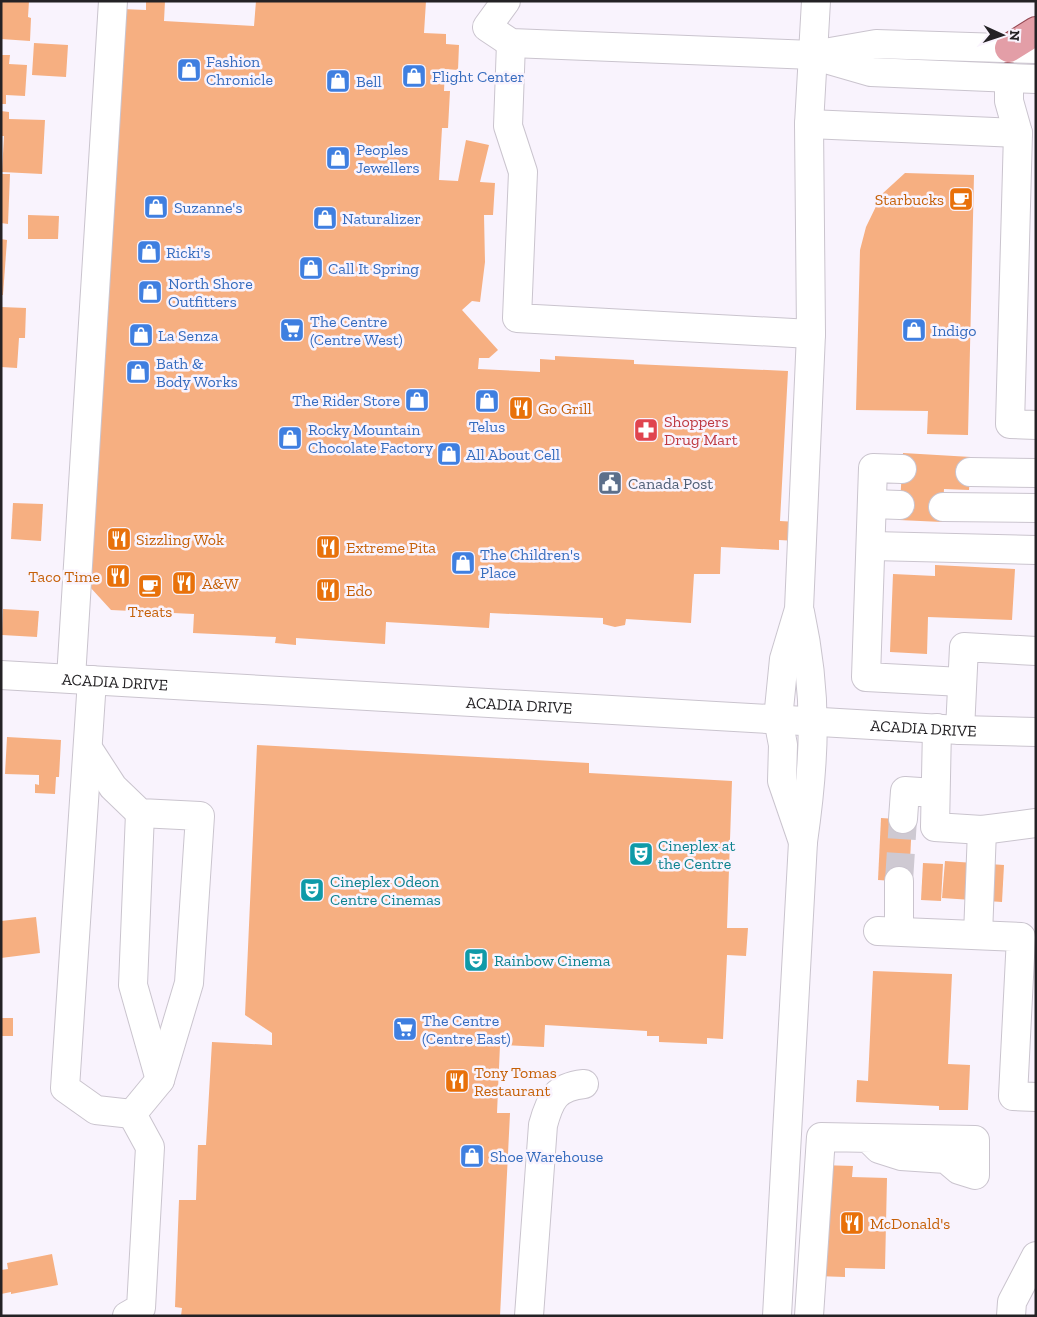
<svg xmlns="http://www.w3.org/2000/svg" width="1037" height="1317" font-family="'Zilla Slab',serif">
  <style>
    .building { fill: #f6af81 }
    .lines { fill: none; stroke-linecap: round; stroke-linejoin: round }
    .minor-tunnel { stroke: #cec9d2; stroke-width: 28; stroke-dasharray: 28 14; stroke-linecap: butt }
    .minor-casing { stroke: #cac4ce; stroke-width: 30 }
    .major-casing { stroke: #944853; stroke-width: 30 }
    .minor { stroke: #fff; stroke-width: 28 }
    .major { stroke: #e39ea7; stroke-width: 28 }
    .labels { text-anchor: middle; stroke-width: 5; stroke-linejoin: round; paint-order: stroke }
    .shop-label { font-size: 16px; fill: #366cbe; stroke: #f9f3fd; text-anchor: start }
    .food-label { font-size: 16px; fill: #c56008; stroke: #f9f3fd; text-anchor: start }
    .health-label { font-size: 16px; fill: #be3a42; stroke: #f9f3fd; text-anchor: start }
    .service-label { font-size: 16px; fill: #4e5e75; stroke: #f9f3fd; text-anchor: start }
    .street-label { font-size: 16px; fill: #242225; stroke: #f9f3fd }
    .culture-label { font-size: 16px; fill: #0d838f; stroke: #f9f3fd; text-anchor: start }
  </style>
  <rect width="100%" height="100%" fill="#f9f3fd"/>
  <!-- building -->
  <g class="building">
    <path d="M1 1H29L28 17 31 18 30 41 1 39Z"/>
    <path d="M146 1H165L164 21 254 26 256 1H426L424 33 446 34V44L459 45 458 70 445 69 444 91H450L448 128H442L439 180 458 181 466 140 489 145 480 182 495 183 493 215H484L485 262 480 302 472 301 462 310 498 350 489 358H479L478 369 540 372V359L555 360V356L634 360V364L788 371 780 521 798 522 797 541 779 540V550L721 547 720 574H694L691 623 626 619 625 625 615 627 603 624V618L490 613 489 628 386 622 385 644 296 638V645L275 643 276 637 193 633 194 614 111 610 90 587 122 9 146 10Z"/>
    <path d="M34 43 68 45 66 77 32 75Z"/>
    <path d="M1 55H10L9 64 27 65 25 96 6 95V104H1Z"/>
    <path d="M1 111 9 112V119L45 120 42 174 2 172 4 136H1Z"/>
    <path d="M905 173 974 175 968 435 927 434 928 411 856 410 860 250 866 227 882 194Z"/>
    <path d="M1 174H10L8 224 1 223Z"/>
    <path d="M28 215 59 216 58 239H28Z"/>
    <path d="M1 239 7 240 3 295H1Z"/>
    <path d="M1 307 26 308 25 338H19L17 368 1 367Z"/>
    <path d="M903 453 971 457 969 490 944 489 942 522 899 520Z"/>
    <path d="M13 503 43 504 41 541 11 539Z"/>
    <path d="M935 565 1015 569 1012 620 928 617 927 654 890 652 893 574 935 576Z"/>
    <path d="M3 609 39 611 37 637 2 635Z"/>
    <path d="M7 737 61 740 59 777H56L55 794 35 793V784L39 785V775L5 774Z"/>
    <path d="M257 745 589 763V773L732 781 727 928H748L746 956 727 955 723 1039 707 1038V1044L659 1042V1036H647V1031L545 1025 544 1047 500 1045 497 1113H510L500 1316H181L182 1308 175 1307 179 1200H196L198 1145H206L212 1042 272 1045V1033L245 1015Z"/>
    <path d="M881 818 912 820 909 882 878 880Z"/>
    <path d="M945 861 1004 865 1002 902 942 898Z"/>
    <path d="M923 863 943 864 941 901 921 900Z"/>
    <path d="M36 917 40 953 1 958V921Z"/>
    <path d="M873 971 952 974 948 1064 970 1065 968 1110H939V1106L856 1102 857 1080 868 1081Z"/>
    <rect x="1" y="1018" width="12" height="18"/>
    <path d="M820 1165 853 1166 852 1177 887 1178 885 1269 845 1268V1277L816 1276Z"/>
    <path d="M52 1254 58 1285 11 1294V1292L1 1294V1270L8 1269 7 1263Z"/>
  </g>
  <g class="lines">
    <!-- minor-tunnel -->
    <path class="minor-tunnel" d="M899 881 903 819"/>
    <defs>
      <g id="minor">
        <path d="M506 1 487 27 511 43 813 55 876 44 1036 49"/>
        <path d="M511 43 508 126 523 172 517 318 811 334"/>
        <path d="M819 57 871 72 1036 79"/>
        <path d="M1009 78V101L1018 133 1010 424 1036 425"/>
        <path d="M809 124 1018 133"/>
        <path d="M902 469 873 468 866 677 962 682"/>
        <path d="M970 472 1036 473"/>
        <path d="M872 504 900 505"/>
        <path d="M943 507 1036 508"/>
        <path d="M872 546 1036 550"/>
        <path id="s1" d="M1 675 960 730 1036 732"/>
        <path d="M71 678 113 1"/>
        <path d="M92 680 65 1088 96 1110 132 1114"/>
        <path d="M937 728 935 827 982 830 1036 823"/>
        <path d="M960 730 964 647 1036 651"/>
        <path d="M89 750 113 787 140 813 200 816 189 983 160 1080 132 1114"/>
        <path d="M140 813 133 985 160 1080"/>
        <path d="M903 819 905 791 935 793"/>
        <path d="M803 842 782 781 783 745 778 719 784 659 799 609 811 334 809 124 816 1"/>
        <path d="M878 931 1021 937 1013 1096 1036 1097"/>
        <path d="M899 931V881"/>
        <path d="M978 935 982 830"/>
        <path d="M127 1316 141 1308 150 1147 132 1114"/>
        <path d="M529 1316 543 1125C550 1099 556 1087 584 1084"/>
        <path d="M777 1316 803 842C815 758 818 696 800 612"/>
        <path d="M809 1316 821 1137 975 1140V1175L959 1170 946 1159 901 1156 879 1149 868 1138"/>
        <path d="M1011 1316 1012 1302 1036 1256"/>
      </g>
      <path id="major" d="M1009 48 1036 31"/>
    </defs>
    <!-- minor casing -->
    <use href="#minor" class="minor-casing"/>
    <!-- major casing -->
    <use href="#major" class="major-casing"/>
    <!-- minor -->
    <use href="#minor" class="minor"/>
    <!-- major -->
    <use href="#major" class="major"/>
  </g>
  <!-- icons -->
  <defs>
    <symbol id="shop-square" viewBox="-11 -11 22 22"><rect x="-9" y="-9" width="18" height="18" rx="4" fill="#3f7fe0" stroke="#f9f3fd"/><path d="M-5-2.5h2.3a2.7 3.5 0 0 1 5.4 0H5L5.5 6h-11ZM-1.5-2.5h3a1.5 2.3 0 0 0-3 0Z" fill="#fff"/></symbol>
    <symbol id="cafe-square" viewBox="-11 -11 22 22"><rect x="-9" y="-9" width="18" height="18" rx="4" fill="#e8710a" stroke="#f9f3fd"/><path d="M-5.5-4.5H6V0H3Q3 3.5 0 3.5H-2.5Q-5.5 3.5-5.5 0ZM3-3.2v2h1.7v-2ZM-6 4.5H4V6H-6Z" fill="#fff"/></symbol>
    <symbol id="supermarket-square" viewBox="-11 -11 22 22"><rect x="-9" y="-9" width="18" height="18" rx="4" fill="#3f7fe0" stroke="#f9f3fd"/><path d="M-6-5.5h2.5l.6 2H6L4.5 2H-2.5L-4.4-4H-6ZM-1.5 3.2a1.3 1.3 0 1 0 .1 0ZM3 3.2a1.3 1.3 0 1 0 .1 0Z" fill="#fff"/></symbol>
    <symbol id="restaurant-square" viewBox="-11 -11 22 22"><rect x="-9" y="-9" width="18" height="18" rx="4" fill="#e8710a" stroke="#f9f3fd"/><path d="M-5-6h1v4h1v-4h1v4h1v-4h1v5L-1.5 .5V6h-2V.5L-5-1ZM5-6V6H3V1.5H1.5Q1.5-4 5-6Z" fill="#fff"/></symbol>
    <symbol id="pharmacy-square" viewBox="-11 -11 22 22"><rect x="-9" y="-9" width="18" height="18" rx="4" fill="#e0444e" stroke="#f9f3fd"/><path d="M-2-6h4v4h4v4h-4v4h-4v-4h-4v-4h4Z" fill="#fff"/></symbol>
    <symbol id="civic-square" viewBox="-11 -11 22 22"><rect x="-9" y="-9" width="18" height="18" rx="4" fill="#5c6f8a" stroke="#f9f3fd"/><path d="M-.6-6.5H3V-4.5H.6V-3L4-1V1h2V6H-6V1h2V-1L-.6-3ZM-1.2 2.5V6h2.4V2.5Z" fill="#fff"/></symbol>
    <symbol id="theatre-square" viewBox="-11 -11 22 22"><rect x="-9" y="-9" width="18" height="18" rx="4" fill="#0f9aa8" stroke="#f9f3fd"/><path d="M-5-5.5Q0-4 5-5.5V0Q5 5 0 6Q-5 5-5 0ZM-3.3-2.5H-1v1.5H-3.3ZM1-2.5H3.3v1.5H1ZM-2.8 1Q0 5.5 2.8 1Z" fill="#fff"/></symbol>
  </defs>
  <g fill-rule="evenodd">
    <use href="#shop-square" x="175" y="56" width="28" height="28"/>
    <use href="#shop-square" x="400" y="62" width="28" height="28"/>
    <use href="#shop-square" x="324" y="67" width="28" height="28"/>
    <use href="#shop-square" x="324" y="144" width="28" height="28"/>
    <use href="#cafe-square" x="947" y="185" width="28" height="28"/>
    <use href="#shop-square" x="142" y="193" width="28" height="28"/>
    <use href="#shop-square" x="311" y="204" width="28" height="28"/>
    <use href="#shop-square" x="135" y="238" width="28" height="28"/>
    <use href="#shop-square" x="297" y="254" width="28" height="28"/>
    <use href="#shop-square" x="136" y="278" width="28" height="28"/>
    <use href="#supermarket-square" x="278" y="316" width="28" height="28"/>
    <use href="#shop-square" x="900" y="316" width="28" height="28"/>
    <use href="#shop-square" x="127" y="321" width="28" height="28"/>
    <use href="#shop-square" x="124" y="358" width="28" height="28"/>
    <use href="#shop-square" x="403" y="386" width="28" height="28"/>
    <use href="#shop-square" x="473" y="387" width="28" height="28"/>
    <use href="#restaurant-square" x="507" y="394" width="28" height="28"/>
    <use href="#pharmacy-square" x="632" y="416" width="28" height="28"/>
    <use href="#shop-square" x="276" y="424" width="28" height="28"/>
    <use href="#shop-square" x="435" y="440" width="28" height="28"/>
    <use href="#civic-square" x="596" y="469" width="28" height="28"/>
    <use href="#restaurant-square" x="105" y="525" width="28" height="28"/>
    <use href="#restaurant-square" x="314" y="533" width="28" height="28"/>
    <use href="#shop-square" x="449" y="549" width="28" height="28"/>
    <use href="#restaurant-square" x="104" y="562" width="28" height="28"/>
    <use href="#restaurant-square" x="170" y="569" width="28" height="28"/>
    <use href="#cafe-square" x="136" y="572" width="28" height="28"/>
    <use href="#restaurant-square" x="314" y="576" width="28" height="28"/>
    <use href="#theatre-square" x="627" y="840" width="28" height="28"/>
    <use href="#theatre-square" x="298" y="876" width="28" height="28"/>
    <use href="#theatre-square" x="462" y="946" width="28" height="28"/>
    <use href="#supermarket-square" x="391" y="1015" width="28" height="28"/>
    <use href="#restaurant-square" x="443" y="1067" width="28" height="28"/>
    <use href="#shop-square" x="458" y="1142" width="28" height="28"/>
    <use href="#restaurant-square" x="838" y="1209" width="28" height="28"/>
  </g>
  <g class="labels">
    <!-- shop labels -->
    <g class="shop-label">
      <text x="206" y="67">Fashion<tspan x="206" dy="18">Chronicle</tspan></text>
      <text x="432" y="82">Flight Center</text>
      <text x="356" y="87">Bell</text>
      <text x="356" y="155">Peoples<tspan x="356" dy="18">Jewellers</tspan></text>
      <text x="174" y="213">Suzanne's</text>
      <text x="342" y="224">Naturalizer</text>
      <text x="166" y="258">Ricki's</text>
      <text x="328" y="274">Call It Spring</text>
      <text x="168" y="289">North Shore<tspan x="168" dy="18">Outfitters</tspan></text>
      <text x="310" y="327">The Centre<tspan x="310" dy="18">(Centre West)</tspan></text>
      <text x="932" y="336">Indigo</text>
      <text x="158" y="341">La Senza</text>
      <text x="156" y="369">Bath &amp;<tspan x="156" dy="18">Body Works</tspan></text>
      <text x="400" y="406" text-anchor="end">The Rider Store</text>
      <text x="487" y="432" text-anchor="middle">Telus</text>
      <text x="308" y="435">Rocky Mountain<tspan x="308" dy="18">Chocolate Factory</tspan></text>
      <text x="466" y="460">All About Cell</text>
      <text x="480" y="560">The Children's<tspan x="480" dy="18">Place</tspan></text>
      <text x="422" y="1026">The Centre<tspan x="422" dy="18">(Centre East)</tspan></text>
      <text x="490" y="1162">Shoe Warehouse</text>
    </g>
    <!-- food labels -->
    <g class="food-label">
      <text x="944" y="205" text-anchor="end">Starbucks</text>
      <text x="538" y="414">Go Grill</text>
      <text x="136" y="545">Sizzling Wok</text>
      <text x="346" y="553">Extreme Pita</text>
      <text x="100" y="582" text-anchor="end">Taco Time</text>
      <text x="202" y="589">A&amp;W</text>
      <text x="346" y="596">Edo</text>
      <text x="150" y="617" text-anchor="middle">Treats</text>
      <text x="474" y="1078">Tony Tomas<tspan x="474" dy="18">Restaurant</tspan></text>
      <text x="870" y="1229">McDonald's</text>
    </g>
    <!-- health labels -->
    <g class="health-label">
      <text x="664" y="427">Shoppers<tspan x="664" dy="18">Drug Mart</tspan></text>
    </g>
    <!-- service labels -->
    <g class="service-label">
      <text x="628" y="489">Canada Post</text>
    </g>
    <!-- street labels -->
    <g class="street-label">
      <text dy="6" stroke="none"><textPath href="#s1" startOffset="114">ACADIA DRIVE</textPath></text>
      <text dy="6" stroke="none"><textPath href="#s1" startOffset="519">ACADIA DRIVE</textPath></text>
      <text dy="6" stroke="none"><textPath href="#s1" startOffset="924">ACADIA DRIVE</textPath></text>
    </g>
    <!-- culture labels -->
    <g class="culture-label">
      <text x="658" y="851">Cineplex at<tspan x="658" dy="18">the Centre</tspan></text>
      <text x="330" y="887">Cineplex Odeon<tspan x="330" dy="18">Centre Cinemas</tspan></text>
      <text x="494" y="966">Rainbow Cinema</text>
    </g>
  </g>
  <!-- border -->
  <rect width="1037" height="1317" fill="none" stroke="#242225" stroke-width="5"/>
  <!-- north arrow -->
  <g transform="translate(1002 35) rotate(93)" stroke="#f9f3fd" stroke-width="4" paint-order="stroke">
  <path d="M0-4L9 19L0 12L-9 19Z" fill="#242225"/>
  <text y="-8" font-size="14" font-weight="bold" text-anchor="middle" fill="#242225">N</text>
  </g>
</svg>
